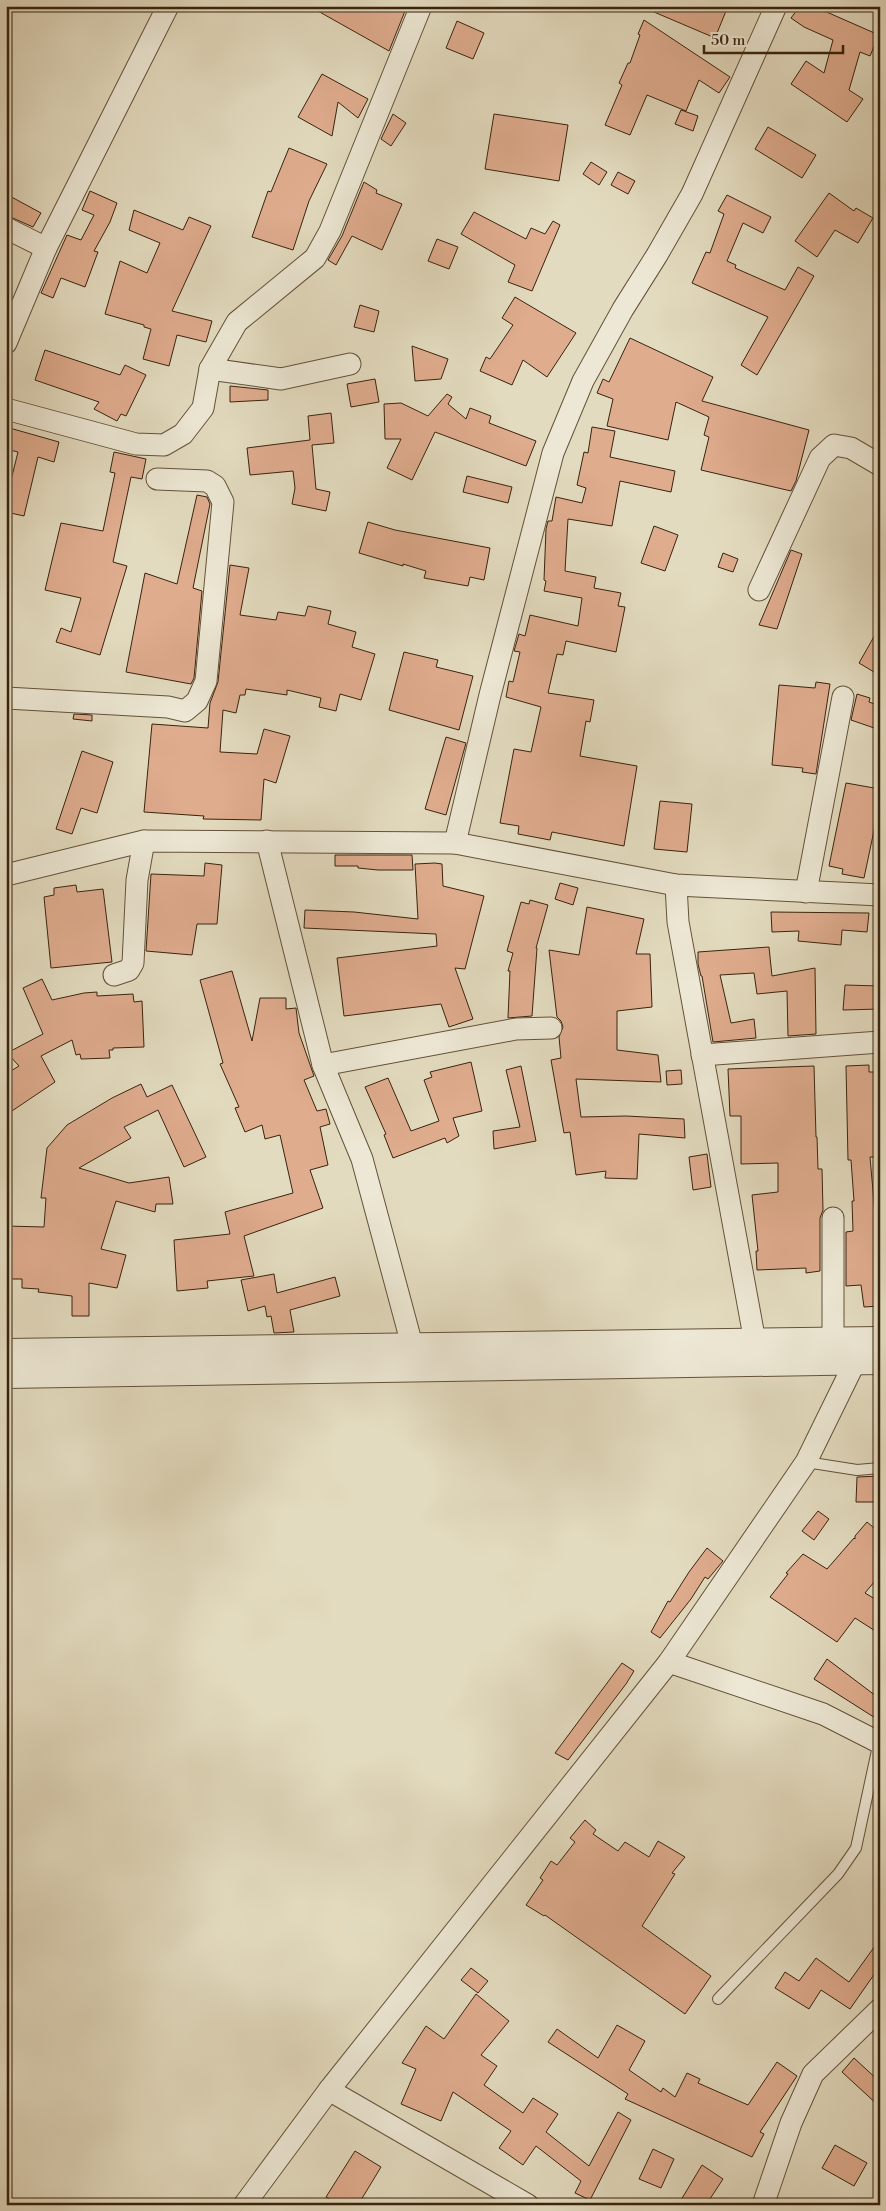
<svg xmlns="http://www.w3.org/2000/svg" width="886" height="2211" font-family="'Libre Bodoni',serif">
  <style>
    .building { fill: #dfac8e; stroke: #39230e }
    .lines { fill: none; stroke-linecap: round; stroke-linejoin: round }
    .service-casing { stroke: #64513a; stroke-width: 12 }
    .minor-casing { stroke: #64513a; stroke-width: 23 }
    .tertiary-casing { stroke: #64513a; stroke-width: 28 }
    .service { stroke: #ede8d5; stroke-width: 10 }
    .minor { stroke: #ede8d5; stroke-width: 21 }
    .tertiary { stroke: #ede8d5; stroke-width: 26 }
  </style>
  <rect width="100%" height="100%" fill="#e3dbbf"/>
  <filter id="stains"><feTurbulence type="fractalNoise" baseFrequency=".004" numOctaves="4"/><feColorMatrix values="0 0 0 0 .2 0 0 0 0 .09 0 0 0 0 .02 0 0 0 .5 -.17"/></filter>
  <radialGradient id="worn" r=".72"><stop offset=".6" stop-color="#630" stop-opacity="0"/><stop offset="1" stop-color="#630" stop-opacity=".3"/></radialGradient>
  <!-- building -->
  <g class="building">
    <path d="M309 6H407L389 51Z"/>
    <path d="M640 6H728L715 38Z"/>
    <path d="M800 6H813L879 35 870 56 860 52 849 90 863 99 847 122 791 84 806 61 824 73 833 40 804 27 791 18Z"/>
    <path d="M644 20 730 77 719 93 699 80 686 111 647 95 630 135 605 125 622 85 619 83 628 63H630L640 35 638 34Z"/>
    <path d="M457 21 484 33 473 59 446 48Z"/>
    <path d="M322 74 368 99 358 118 338 102 332 136 298 117Z"/>
    <path d="M681 110 698 116 693 131 675 124Z"/>
    <path d="M393 114 406 123 391 146 381 139Z"/>
    <path d="M494 114 568 125 559 181 485 169Z"/>
    <path d="M768 127 816 155 802 178 755 149Z"/>
    <path d="M289 148 327 164 309 201 293 250 252 237 268 191 271 192Z"/>
    <path d="M591 162 607 172 599 185 583 174Z"/>
    <path d="M618 172 635 181 628 194 611 185Z"/>
    <path d="M364 182 377 190 376 193 402 204 382 250 352 236 336 265 328 260 342 236Z"/>
    <path d="M90 191 117 203 110 222 94 251 98 252 85 287 61 278 53 298 41 293 67 235 81 240 94 215 82 210Z"/>
    <path d="M829 193 854 211 856 208 873 218 858 243 835 230 817 257 795 241Z"/>
    <path d="M6 194 41 213 33 227 6 215Z"/>
    <path d="M727 195 771 217 763 233 743 223 727 261 736 265 735 268 785 290 798 267 814 276 757 375 741 365 768 317 692 283 706 252 710 253 724 214 718 211Z"/>
    <path d="M134 210 183 230 189 217 211 226 172 311 212 321 206 342 177 335 169 366 143 359 151 329 144 327V325L105 314 120 261 147 273 160 243 129 230Z"/>
    <path d="M474 212 526 239 531 228 545 234 553 221 560 225 532 291 508 282 515 265 461 234Z"/>
    <path d="M437 239 458 247 449 269 428 261Z"/>
    <path d="M515 297 576 333 547 377 523 360 512 385 480 371 486 357 490 359 513 325 502 318Z"/>
    <path d="M360 305 379 311 374 332 354 327Z"/>
    <path d="M630 338 713 377 702 401 809 430 796 481 791 491 701 470 709 437 704 435 709 417 676 402 668 440 607 426 613 399 597 393 603 379 609 382Z"/>
    <path d="M412 346 448 359 441 379 415 381Z"/>
    <path d="M45 350 120 375 125 365 146 375 126 416 121 414 117 421 94 409 99 402 35 380Z"/>
    <path d="M375 379 379 402 351 407 347 384Z"/>
    <path d="M230 386 268 390V400L230 402Z"/>
    <path d="M447 394 452 397 448 404 466 419 470 408 491 416 489 423 536 441 526 466 435 432 412 480 387 468 401 439H385L384 404 401 403 428 416Z"/>
    <path d="M331 413 334 443 312 445 316 489 330 492 326 511 292 504 295 488 293 471 250 475 247 448 310 440 308 416Z"/>
    <path d="M6 427 59 442 54 462 38 457 24 516 6 512V500L18 452 6 449Z"/>
    <path d="M592 427 615 431 610 457 675 471 671 492 620 481 612 526 568 519 565 571 596 577 594 588 621 593 618 606 625 607 616 652 566 641 563 655 557 654 548 693 594 700 590 722 586 721 580 756 637 766 624 846 552 832 550 840 518 834 519 826 500 823 514 749 531 752 541 707 506 697 509 681 513 682 520 652 514 651 519 634 525 636 530 615 578 626 582 598 544 591 546 581 544 580 546 529 548 521H552L556 497 582 503 586 488 577 485 584 452 588 453Z"/>
    <path d="M114 452 146 459 142 479 131 477 113 562 127 566 100 655 56 642 61 628 71 632 81 598 45 590 61 523 103 531 115 473 110 472Z"/>
    <path d="M467 476 512 487 508 503 463 492Z"/>
    <path d="M197 495 207 497 210 504 193 588 202 591 194 678 191 684 126 672 145 573 177 584Z"/>
    <path d="M368 522 395 530 490 548 484 580 470 577 468 586 424 578 426 571 403 564V566L359 553Z"/>
    <path d="M654 526 678 535 665 571 641 563Z"/>
    <path d="M791 550 802 554 777 629 759 625Z"/>
    <path d="M723 553 738 559 733 572 718 567Z"/>
    <path d="M230 565 249 568 240 615 276 620 278 612 305 616 308 606 331 611 328 624 356 632 352 647 375 654 361 700 340 694 336 711 319 707 321 698 287 690V695L246 689 245 695H240L236 713 223 710 220 752 257 754 264 729 290 736 276 783 264 779 261 820 203 819 204 816 144 812 152 724 208 728 210 703 218 682Z"/>
    <path d="M880 626V661L874 672 859 663Z"/>
    <path d="M404 652 438 660 436 667 473 676 459 730 389 710Z"/>
    <path d="M816 682 830 684 816 774 802 772 803 768 772 765 779 685 815 688Z"/>
    <path d="M857 694 870 698 869 702 880 706V730L851 720Z"/>
    <path d="M74 714 92 715V721L73 719Z"/>
    <path d="M446 737 466 743 446 815 425 809Z"/>
    <path d="M82 751 113 762 97 813 81 808 72 834 56 829Z"/>
    <path d="M846 783 880 789V802L864 878 842 874 843 869 829 866Z"/>
    <path d="M660 801 692 804 687 852 654 849Z"/>
    <path d="M335 855H412L413 870H378L358 868V866H335Z"/>
    <path d="M205 863 222 865 217 924H197L192 955 146 951 151 874 204 876Z"/>
    <path d="M435 863 442 864 443 886 484 896 465 969 455 968 473 1019 449 1027 441 1004 344 1016 337 958 437 946 436 934 304 928 305 910 354 912 418 919 415 864Z"/>
    <path d="M560 883 578 888 573 905 555 899Z"/>
    <path d="M76 885 77 892 103 889 112 962 51 968 44 897 54 895V888Z"/>
    <path d="M530 900 548 905 536 948H537L532 1016 508 1018 510 971H508L513 953 507 951 521 902 529 904Z"/>
    <path d="M587 907 644 919 636 954H650L652 1007 617 1011V1050L658 1055 661 1082 576 1079 581 1117 626 1116 684 1119 685 1138 639 1134 637 1179 605 1178 606 1171 576 1175 570 1132 564 1133 551 1060 561 1058 559 1037 563 1027 561 1021 557 1017 549 950 579 955Z"/>
    <path d="M771 912 869 913 867 932 842 930 841 945 798 941 799 931 772 932Z"/>
    <path d="M769 947 772 976 815 968 816 1034 788 1036 787 991 757 994 754 973 720 975 731 1023 754 1019 756 1038 713 1042 702 976H701L698 964V952Z"/>
    <path d="M232 971 252 1041 260 998H286V1009L296 1008 299 1033 314 1076 304 1080 317 1111 326 1109 330 1124 320 1127 328 1165 310 1170 323 1208 244 1236 254 1276 207 1281 208 1288 177 1291 174 1240 230 1234 225 1212 293 1193 280 1135 265 1139 262 1125 245 1132 235 1108 239 1107 220 1064 223 1063 200 980Z"/>
    <path d="M42 979 52 1000 84 993 97 992V996L133 994 134 1002 142 1001 144 1047 113 1048V1050H109L110 1058 81 1059 80 1054 76 1055 72 1040 41 1056 55 1082 6 1115V1074L19 1066 7 1053 43 1034 23 988Z"/>
    <path d="M845 985 880 986V1009L843 1010Z"/>
    <path d="M471 1062 482 1111 453 1118 459 1136 447 1143 445 1138 393 1158 384 1135 386 1134 365 1087 388 1078 411 1131 439 1121 424 1080 432 1077 430 1072Z"/>
    <path d="M869 1065V1072H880V1157H870L880 1270V1306L864 1307 861 1285 846 1286V1232L853 1231 852 1201H854L851 1160H848L846 1066Z"/>
    <path d="M521 1066 536 1141 494 1149 493 1131 520 1127 506 1070Z"/>
    <path d="M814 1066 816 1137H817L818 1169H822L823 1210 820 1218V1271L806 1273V1268L757 1270 756 1251H758L752 1195 778 1192V1163L741 1164V1116H730L728 1069Z"/>
    <path d="M681 1070 682 1084 667 1085 666 1071Z"/>
    <path d="M141 1084 147 1097 172 1085 206 1157 184 1167 158 1110 124 1127 131 1138 79 1168 129 1183 169 1177 173 1204H156L155 1212 116 1201 101 1249 126 1255 117 1288 89 1283V1316H72V1296L38 1292 39 1289 22 1288V1279H6V1226L44 1227 46 1198H41L47 1148 67 1125 112 1098Z"/>
    <path d="M707 1154 711 1187 693 1190 689 1157Z"/>
    <path d="M274 1274 277 1293 335 1277 340 1296 290 1310 294 1332 274 1333 271 1316 267 1317 265 1306 248 1311 241 1280Z"/>
    <path d="M880 1476V1502H856L857 1477Z"/>
    <path d="M818 1511 829 1519 814 1540 802 1531Z"/>
    <path d="M867 1522 880 1533V1575L865 1593 880 1602V1634L855 1618 837 1642 770 1597 788 1574 786 1573 803 1554 827 1569 854 1538 855 1539V1536Z"/>
    <path d="M707 1548 723 1561 708 1579 705 1577 691 1599 660 1638 651 1632 668 1601 670 1602 689 1572Z"/>
    <path d="M827 1659 880 1699V1721L814 1679Z"/>
    <path d="M622 1663 634 1671 626 1684 568 1760 555 1753Z"/>
    <path d="M585 1820 596 1830 593 1834 618 1851 625 1842 649 1857 658 1841 685 1857 672 1873 675 1874 642 1926 711 1976 685 2014 545 1915 544 1916 526 1905 543 1880 540 1878 551 1861 557 1865 575 1842 570 1838Z"/>
    <path d="M880 1939V1966L850 2009 821 1990 809 2009 775 1988 785 1972 799 1981 816 1958 849 1982Z"/>
    <path d="M471 1968 488 1981 478 1993 461 1980Z"/>
    <path d="M476 1994 509 2021 481 2055 497 2066 484 2085 523 2113 533 2098 558 2114 546 2132 589 2166 618 2112 631 2120 590 2200 575 2193 581 2181 536 2146 523 2165 499 2148 511 2131 453 2092 441 2121 401 2104 416 2069 402 2063 426 2026 444 2039Z"/>
    <path d="M617 2025 645 2041 629 2070 661 2092 663 2088 675 2097 687 2073 700 2079 698 2083 748 2105 777 2062 797 2076 760 2132 764 2134 752 2157 625 2099 628 2094 548 2042 557 2029 598 2058Z"/>
    <path d="M854 2058 880 2082V2107L842 2072Z"/>
    <path d="M835 2145 867 2163 854 2186 822 2168Z"/>
    <path d="M653 2149 674 2159 661 2188 639 2179Z"/>
    <path d="M355 2151 381 2167 358 2205H339L326 2197Z"/>
    <path d="M702 2165 723 2179 706 2205H678Z"/>
  </g>
  <g class="lines">
    <defs>
      <g id="service">
        <path d="M806 1462 857 1470 880 1468"/>
        <path d="M718 1999 838 1874 856 1848 879 1741"/>
      </g>
      <g id="minor">
        <path d="M6 228 46 248"/>
        <path d="M6 343 46 248 168 6"/>
        <path d="M210 369 281 379 350 364"/>
        <path d="M6 409 136 444 164 445 183 434 203 408 210 369 237 322 315 258 330 231 421 6"/>
        <path d="M759 590 820 458 834 445 851 448 880 465"/>
        <path d="M6 698 168 707 185 711 197 701 206 681 223 502 215 486 207 481 157 479"/>
        <path d="M267 841 323 1065 362 1159 412 1345"/>
        <path d="M455 843 490 695 553 453 583 381 623 309 657 255 692 194 776 6"/>
        <path d="M6 875 144 841 455 843 676 885 880 895"/>
        <path d="M676 885 678 922 755 1342"/>
        <path d="M806 892 843 697"/>
        <path d="M114 975 129 970 133 963 137 880 144 841"/>
        <path d="M702 1055 880 1042"/>
        <path d="M323 1065 516 1029 551 1028"/>
        <path d="M833 1341V1218"/>
        <path d="M669 1662 823 1714 880 1743"/>
        <path d="M329 2090 528 2205"/>
        <path d="M244 2205 329 2090 669 1662 806 1462 855 1362"/>
        <path d="M763 2205 791 2123 813 2074 880 2009"/>
      </g>
      <g id="tertiary">
        <path d="M6 1352 880 1340"/>
        <path d="M6 1375 880 1361"/>
      </g>
    </defs>
    <!-- service casing -->
    <use href="#service" class="service-casing"/>
    <!-- minor casing -->
    <use href="#minor" class="minor-casing"/>
    <!-- tertiary casing -->
    <use href="#tertiary" class="tertiary-casing"/>
    <!-- service -->
    <use href="#service" class="service"/>
    <!-- minor -->
    <use href="#minor" class="minor"/>
    <!-- tertiary -->
    <use href="#tertiary" class="tertiary"/>
  </g>
  <!-- margin -->
  <rect width="886" height="2211" fill="none" stroke="#e3dbbf" stroke-width="25"/>
  <rect x="8" y="8" width="871" height="2196" fill="none" stroke="#39230e" stroke-width="2.5"/>
  <rect x="12" y="12" width="861" height="2186" fill="none" stroke="#39230e"/>
  <!-- scale -->
  <path d="M704 45v8h139v-8" fill="none" stroke="#39230e" stroke-width="2.5"/>
  <text x="711" y="45" font-size="15" fill="#39230e" stroke="#ede8d5" stroke-width="4" paint-order="stroke">50 m</text>
  <rect width="100%" height="100%" filter="url(#stains)"/>
  <rect width="100%" height="100%" fill="url(#worn)"/>
</svg>
